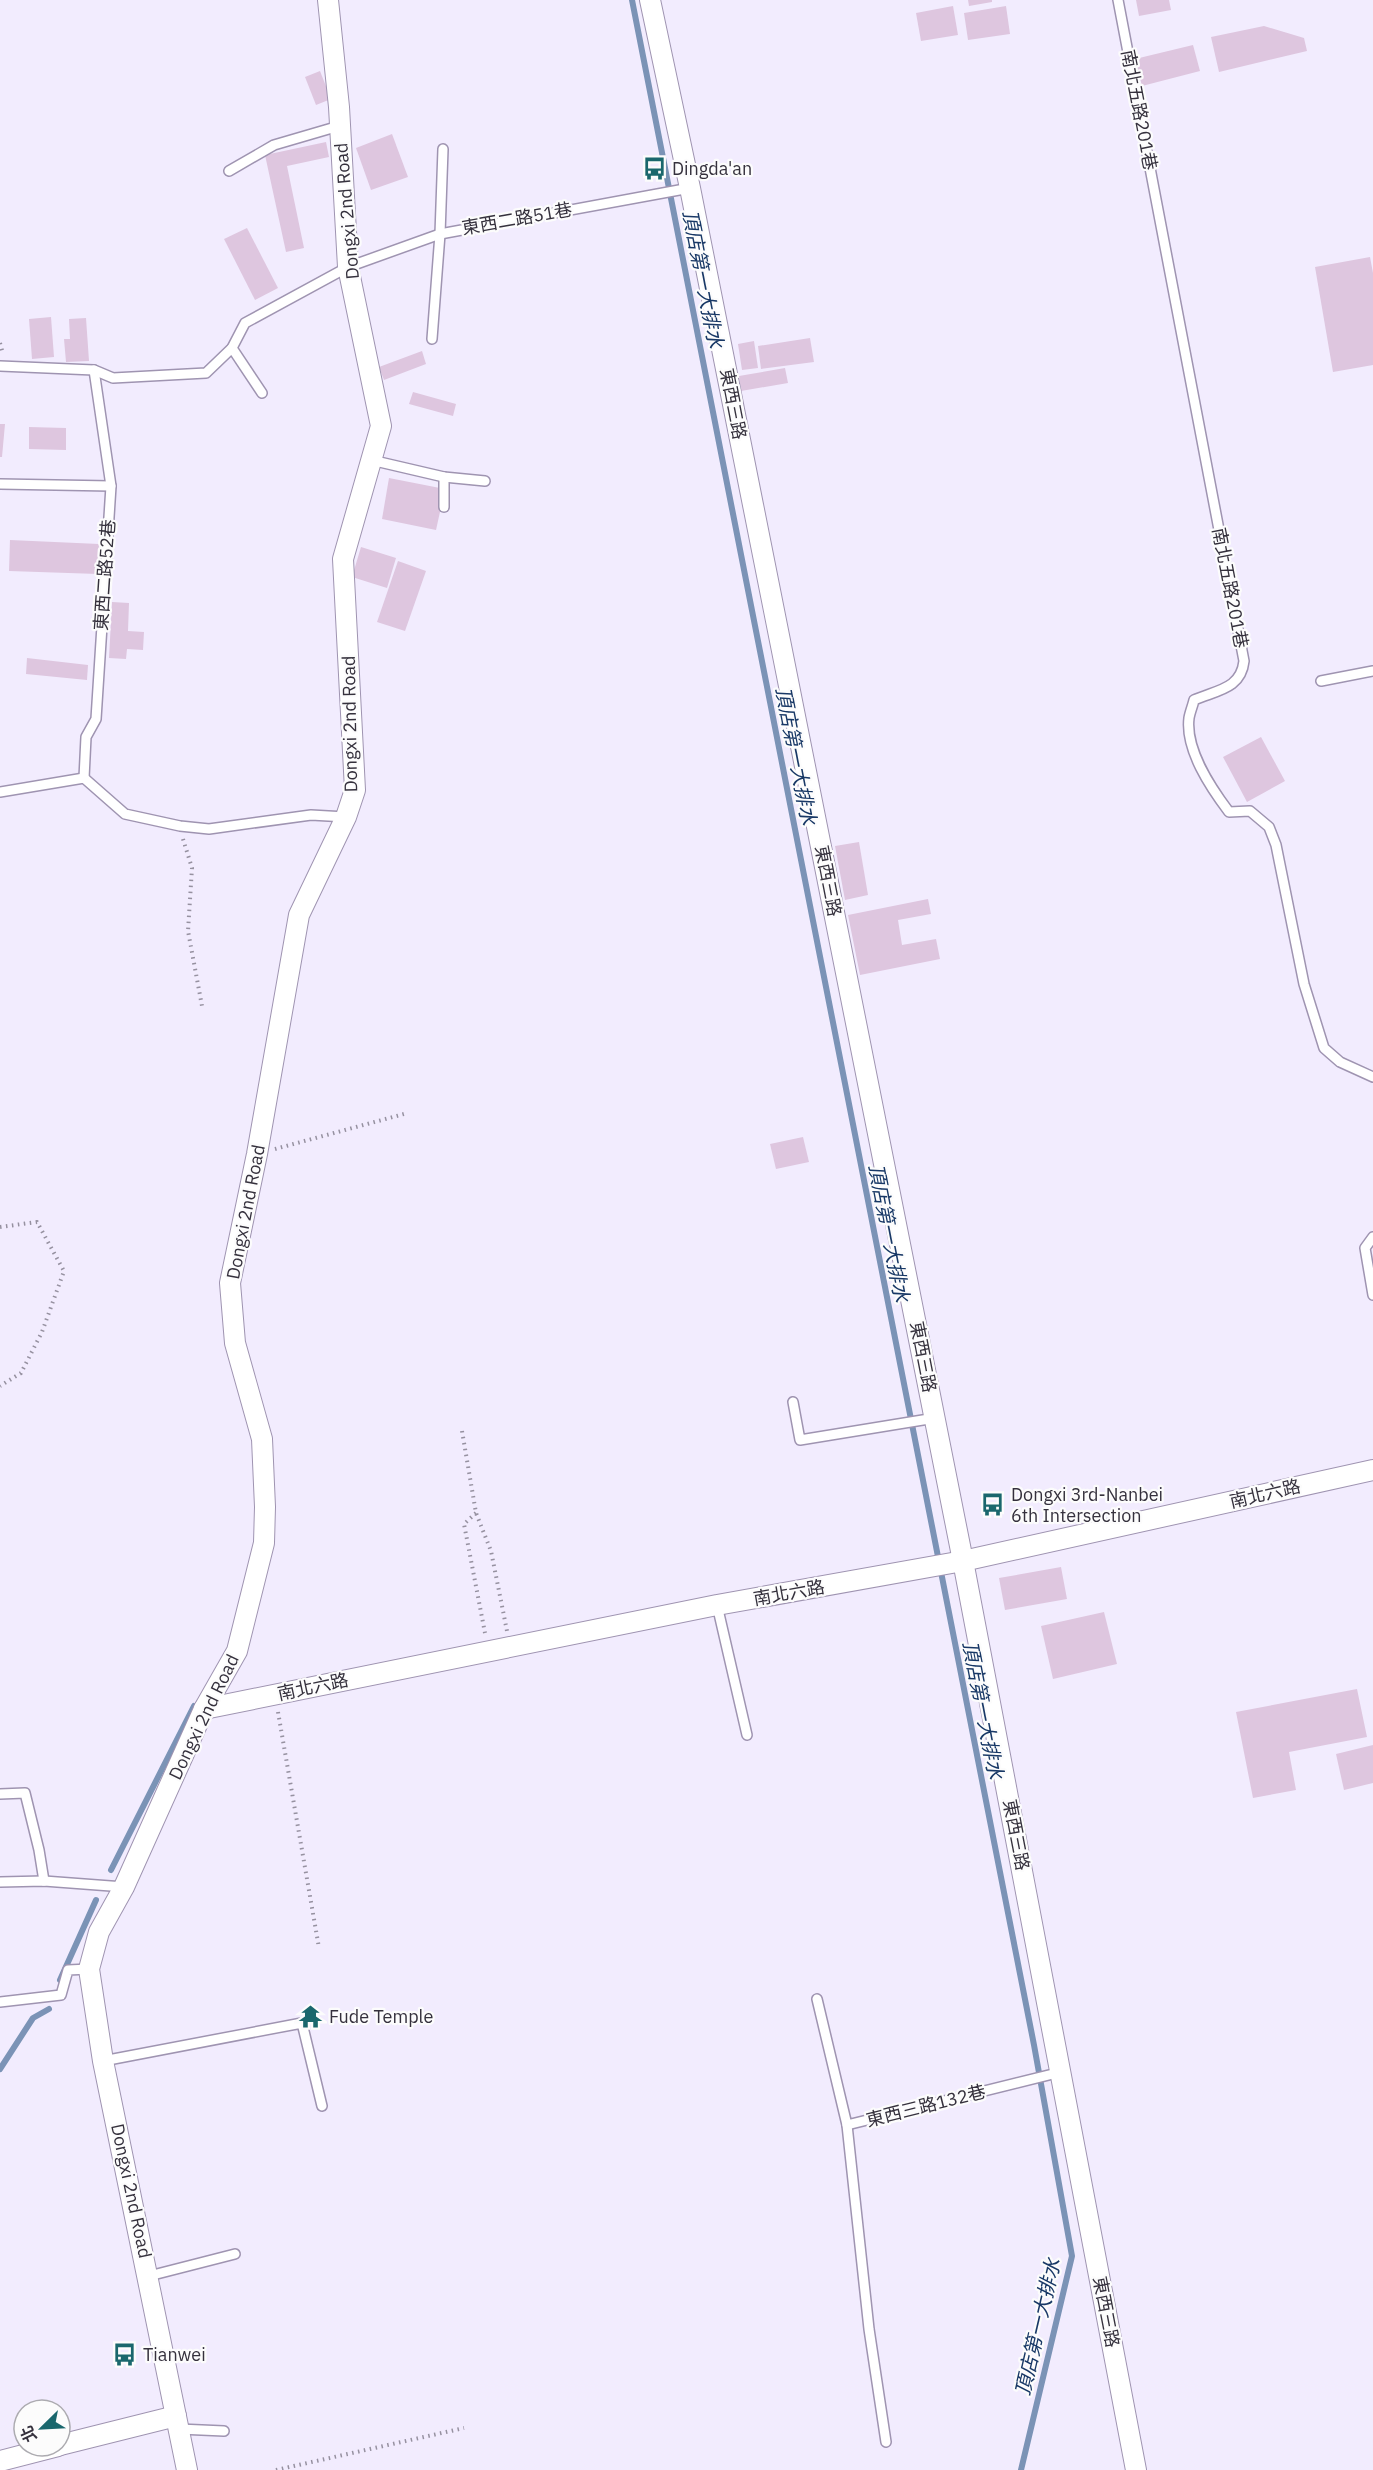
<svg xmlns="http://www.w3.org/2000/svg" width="1373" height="2470" font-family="'IBM Plex Sans','Noto Sans TC',sans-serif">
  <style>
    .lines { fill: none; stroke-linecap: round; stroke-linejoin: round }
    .stream { stroke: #7b93b6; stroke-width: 6 }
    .building { fill: #dec6df }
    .lane-casing { stroke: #9f94b1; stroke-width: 12 }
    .street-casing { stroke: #9f94b1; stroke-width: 22 }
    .path { stroke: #9691a0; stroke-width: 4; stroke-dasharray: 1.5 4.5; stroke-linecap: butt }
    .lane { stroke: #fff; stroke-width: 9 }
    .street { stroke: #fff; stroke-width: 20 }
    .labels { text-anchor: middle; stroke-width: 4.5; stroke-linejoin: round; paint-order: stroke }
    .street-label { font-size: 18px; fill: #35313d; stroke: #fcfcfc }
    .poi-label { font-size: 18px; fill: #35313d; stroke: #fcfcfc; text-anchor: start }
    .water-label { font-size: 20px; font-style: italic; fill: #183866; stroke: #fcfcfc }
  </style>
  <rect width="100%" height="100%" fill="#f2ecfe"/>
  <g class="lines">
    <!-- stream -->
    <g class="stream">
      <path d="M632 0 1034 2045 1072 2256 1021 2470"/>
      <path d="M111 1870 194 1706"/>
      <path d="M60 1980 96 1900"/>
      <path d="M0 2069 33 2018 49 2009"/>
    </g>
  </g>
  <!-- building -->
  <g class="building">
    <path d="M968 0H992V2L969 6Z"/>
    <path d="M1136 0H1169L1171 10 1139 16Z"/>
    <path d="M953 6 958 35 921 41 916 13Z"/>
    <path d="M1006 6 1010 34 968 40 964 13Z"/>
    <path d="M1264 26 1304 38 1307 51 1219 72 1211 37Z"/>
    <path d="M1193 45 1200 71 1142 86 1135 59Z"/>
    <path d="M320 71 331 99 316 105 305 77Z"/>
    <path d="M392 134 408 177 371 190 356 148Z"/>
    <path d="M326 142 329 157 287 166 304 248 286 252 265 155Z"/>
    <path d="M247 228 278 288 255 300 224 239Z"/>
    <path d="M1370 257 1373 273V365L1333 372 1315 267Z"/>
    <path d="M51 317 54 357 32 359 29 319Z"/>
    <path d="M86 318 89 361 66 362 64 339H70L69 319Z"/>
    <path d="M810 338 814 362 761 369 758 346Z"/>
    <path d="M754 341 758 368 742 370 738 344Z"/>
    <path d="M422 351 426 364 384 380 379 367Z"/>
    <path d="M785 368 788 383 741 391 739 376Z"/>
    <path d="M413 392 456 404 453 416 409 404Z"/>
    <path d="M0 424H5L2 457H0Z"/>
    <path d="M29 427 66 428V450L29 449Z"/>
    <path d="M389 478 445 489 436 530 382 519Z"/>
    <path d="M10 540 99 544 98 574 9 571Z"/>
    <path d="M361 547 396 558 387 588 352 577Z"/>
    <path d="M398 561 426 571 405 631 377 622Z"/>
    <path d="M112 602 129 603 128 631 144 632 143 650 127 649 126 659 109 658Z"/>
    <path d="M27 658 88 665 87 680 26 674Z"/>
    <path d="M1261 737 1285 781 1247 802 1223 757Z"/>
    <path d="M859 842 868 895 845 900 835 846Z"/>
    <path d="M928 899 931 914 898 920 902 945 936 939 940 959 860 975 848 915Z"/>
    <path d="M803 1137 809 1162 776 1169 770 1144Z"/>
    <path d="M1061 1567 1067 1599 1005 1610 999 1578Z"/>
    <path d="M1104 1612 1117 1664 1053 1679 1041 1626Z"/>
    <path d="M1357 1689 1367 1737 1289 1752 1296 1790 1253 1798 1236 1712Z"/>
    <path d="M1373 1745V1783L1344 1790 1336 1754Z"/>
  </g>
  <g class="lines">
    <defs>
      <g id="lane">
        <path d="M1118 0 1244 661C1241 689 1217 690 1194 700 1193 705 1190 712 1189 718 1185 750 1211 788 1229 812L1250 811 1269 827 1276 845 1304 984 1324 1048 1340 1062 1373 1077"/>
        <path d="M229 171 274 145 339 126"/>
        <path d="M432 339 440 234 443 149"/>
        <path d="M232 348 262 393"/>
        <path d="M0 366 94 370 113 378 206 373 232 348 245 323 348 267 440 234 690 188"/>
        <path d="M371 460 444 477 485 481"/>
        <path d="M444 477V507"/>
        <path d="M0 484 111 486"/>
        <path d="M1321 681 1373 671"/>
        <path d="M84 778 86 737 96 719 111 486 94 370"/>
        <path d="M0 792 84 778 125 814 180 826 209 829 311 815 346 817"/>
        <path d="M1373 1237 1365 1248 1373 1295"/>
        <path d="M793 1402 800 1440 935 1418"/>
        <path d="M717 1605 747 1735"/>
        <path d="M0 1794 25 1793 39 1850 44 1881"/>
        <path d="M0 1882 44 1881 124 1887"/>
        <path d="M817 1999 847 2125 1061 2072"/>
        <path d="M0 2002 61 1995 68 1970 89 1969"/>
        <path d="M103 2061 302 2023 322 2106"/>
        <path d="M847 2125 869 2329 886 2442"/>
        <path d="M149 2276 235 2254"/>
        <path d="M179 2429 224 2431"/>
      </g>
      <g id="street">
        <path d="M650 0 690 188 963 1561 1136 2470"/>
        <path d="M204 1709 717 1605 963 1561 1373 1470"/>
        <path d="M60 2445 176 2416"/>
        <path d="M0 2461 58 2446"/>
        <path d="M187 2470 103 2061 89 1969 99 1932 124 1887 204 1709 237 1651 264 1543 265 1507 262 1439 235 1343 230 1283 257 1154 299 915 346 817 355 790 343 559 381 426 348 267 339 107 328 0"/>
      </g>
    </defs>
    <!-- lane casing -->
    <use href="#lane" class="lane-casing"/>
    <!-- street casing -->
    <use href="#street" class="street-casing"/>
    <!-- path -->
    <g class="path">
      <path d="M0 343 3 354"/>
      <path d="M183 839 192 868 188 931 202 1006"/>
      <path d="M275 1149 404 1114"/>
      <path d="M0 1227 37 1222 64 1271 42 1332 21 1373 0 1386"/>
      <path d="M462 1431 476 1513 491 1551 507 1631"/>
      <path d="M476 1513 464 1524 485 1633"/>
      <path d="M278 1712 319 1948"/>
      <path d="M276 2470 464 2428"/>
    </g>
    <!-- lane -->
    <use href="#lane" class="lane"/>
    <!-- street -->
    <use href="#street" class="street"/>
  </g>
  <!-- icons -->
  <defs>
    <symbol id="bus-bare" viewBox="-9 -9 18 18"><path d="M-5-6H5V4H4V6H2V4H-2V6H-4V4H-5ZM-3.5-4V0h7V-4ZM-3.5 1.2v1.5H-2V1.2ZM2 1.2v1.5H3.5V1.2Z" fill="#1a676d" stroke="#fcfcfc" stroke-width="2.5" paint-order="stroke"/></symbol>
    <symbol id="temple-bare" viewBox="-9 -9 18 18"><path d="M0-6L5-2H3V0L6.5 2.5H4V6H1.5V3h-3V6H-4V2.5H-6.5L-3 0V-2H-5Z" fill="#1a676d" stroke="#fcfcfc" stroke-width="2.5" paint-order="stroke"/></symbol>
  </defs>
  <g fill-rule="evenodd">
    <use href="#bus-bare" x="638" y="152" width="33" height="33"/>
    <use href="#bus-bare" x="976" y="1488" width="33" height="33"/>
    <use href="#temple-bare" x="294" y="2000" width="33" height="33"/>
    <use href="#bus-bare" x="108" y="2338" width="33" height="33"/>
  </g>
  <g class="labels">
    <!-- street labels -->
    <g class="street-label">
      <text transform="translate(1139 110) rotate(79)" y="6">南北五路201巷</text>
      <text transform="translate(347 211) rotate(-95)" y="6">Dongxi 2nd Road</text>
      <text transform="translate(517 219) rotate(-10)" y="6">東西二路51巷</text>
      <text transform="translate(733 404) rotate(79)" y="6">東西三路</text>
      <text transform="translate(105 575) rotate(-86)" y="6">東西二路52巷</text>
      <text transform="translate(1230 588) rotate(79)" y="6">南北五路201巷</text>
      <text transform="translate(350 724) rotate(-91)" y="6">Dongxi 2nd Road</text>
      <text transform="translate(828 881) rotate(79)" y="6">東西三路</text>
      <text transform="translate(246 1212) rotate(-79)" y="6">Dongxi 2nd Road</text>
      <text transform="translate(923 1357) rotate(79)" y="6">東西三路</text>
      <text transform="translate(1265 1494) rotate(-13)" y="6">南北六路</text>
      <text transform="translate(789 1593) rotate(-10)" y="6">南北六路</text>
      <text transform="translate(313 1687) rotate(-12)" y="6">南北六路</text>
      <text transform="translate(204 1717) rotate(-64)" y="6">Dongxi 2nd Road</text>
      <text transform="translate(1016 1835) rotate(79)" y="6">東西三路</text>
      <text transform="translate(926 2106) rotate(-14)" y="6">東西三路132巷</text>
      <text transform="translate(131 2191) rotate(78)" y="6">Dongxi 2nd Road</text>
      <text transform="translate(1106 2312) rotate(79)" y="6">東西三路</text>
    </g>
    <!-- poi labels -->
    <g class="poi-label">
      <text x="672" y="175">Dingda'an</text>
      <text x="1011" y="1501">Dongxi 3rd-Nanbei<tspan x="1011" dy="21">6th Intersection</tspan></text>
      <text x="329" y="2023">Fude Temple</text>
      <text x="143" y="2361">Tianwei</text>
    </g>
    <!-- water labels -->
    <g class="water-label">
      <text transform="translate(703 279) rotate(79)" y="7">頂店第一大排水</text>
      <text transform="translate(796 756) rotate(79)" y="7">頂店第一大排水</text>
      <text transform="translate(889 1233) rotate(79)" y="7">頂店第一大排水</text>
      <text transform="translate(983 1710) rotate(79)" y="7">頂店第一大排水</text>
      <text transform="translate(1038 2327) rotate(-77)" y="7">頂店第一大排水</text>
    </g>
  </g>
  <!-- north arrow -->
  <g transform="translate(42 2428) rotate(246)"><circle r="28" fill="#fcfcfc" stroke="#acabb0" stroke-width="1.5"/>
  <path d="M0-4.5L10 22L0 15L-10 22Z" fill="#1a676d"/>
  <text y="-9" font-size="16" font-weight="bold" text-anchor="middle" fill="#35313d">北</text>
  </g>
</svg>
